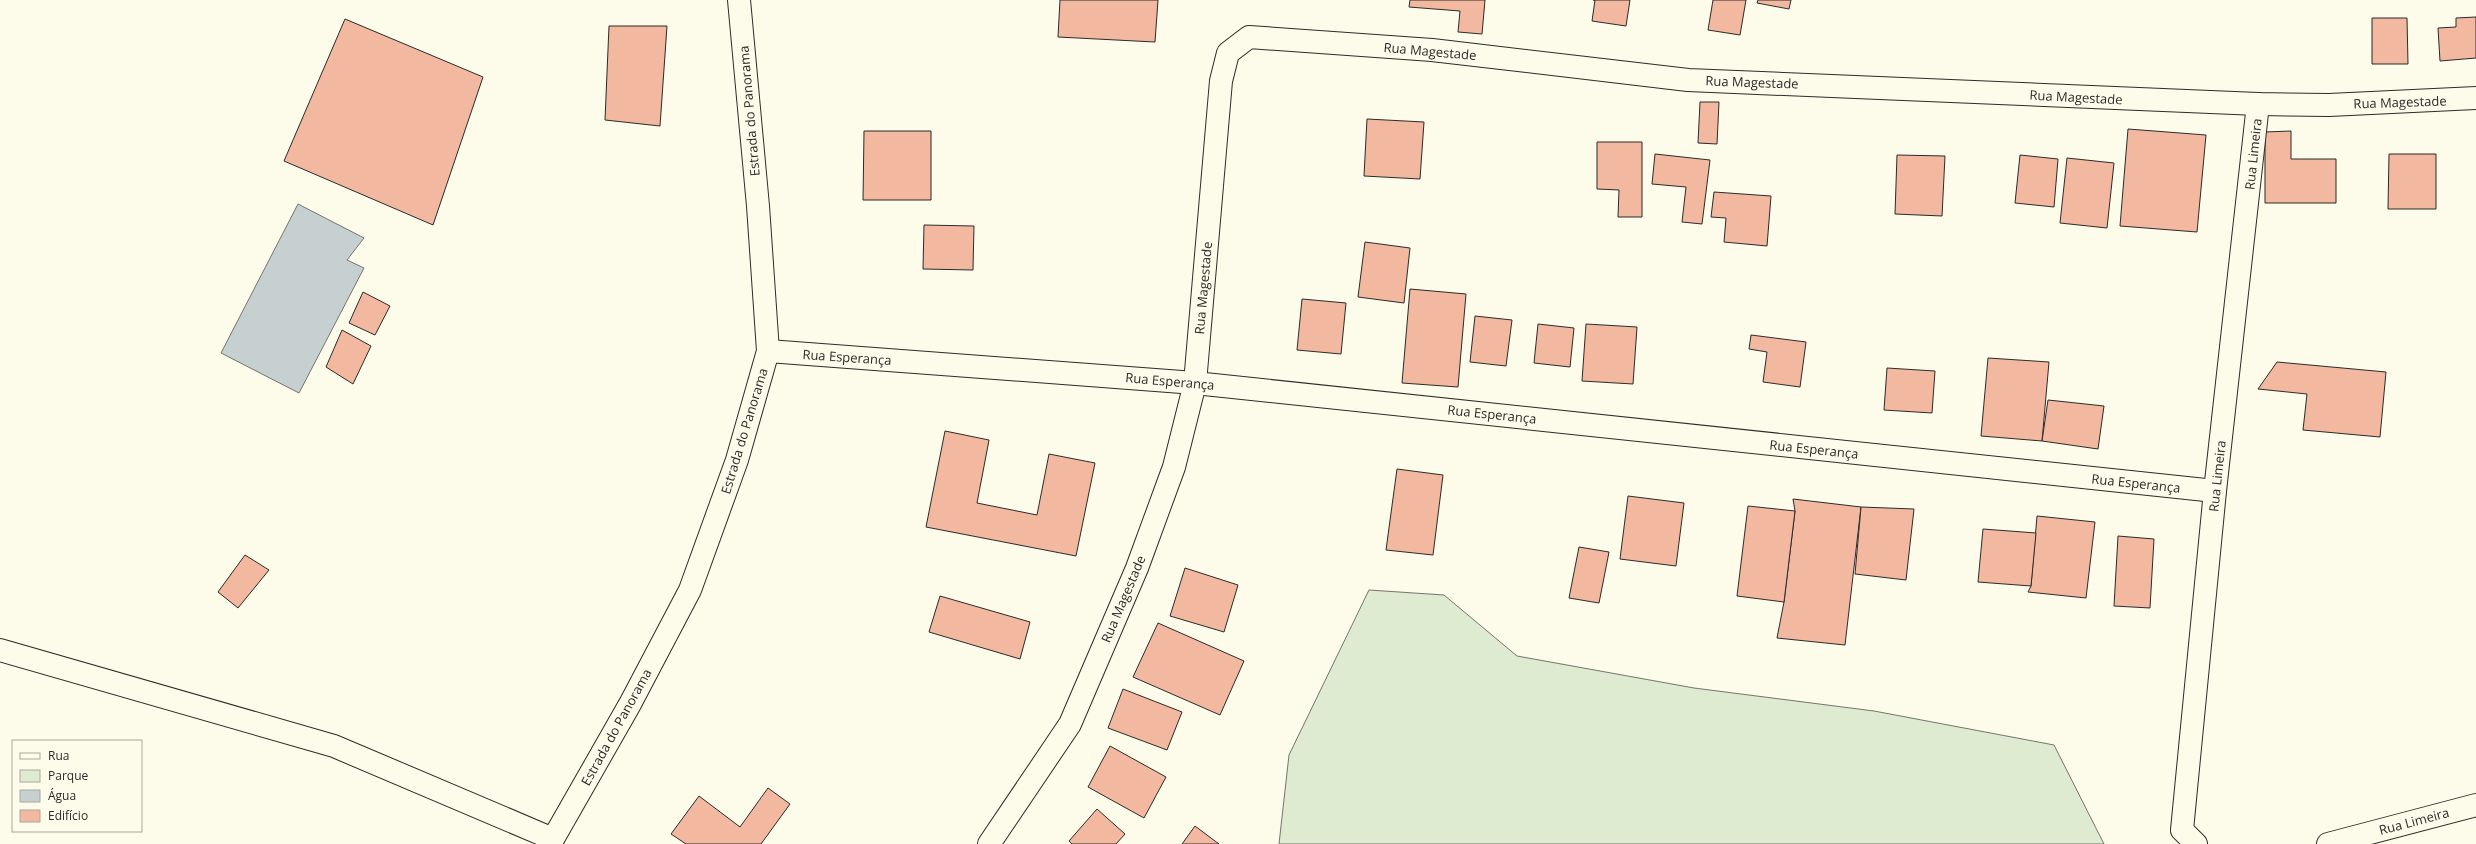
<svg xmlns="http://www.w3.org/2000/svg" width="2476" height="844" font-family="'Open Sans',sans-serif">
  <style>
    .green { fill: #deebd1; stroke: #74746e }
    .water { fill: #c7d0d0; stroke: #74746e }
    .building { fill: #f2b8a0; stroke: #2b2b2b }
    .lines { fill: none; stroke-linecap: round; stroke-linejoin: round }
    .minor-casing { stroke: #2b2b2b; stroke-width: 24 }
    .tertiary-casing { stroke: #2b2b2b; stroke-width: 24 }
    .minor { stroke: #fdfbea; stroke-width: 22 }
    .tertiary { stroke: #fdfbea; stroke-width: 22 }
    .labels { text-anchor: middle; stroke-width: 3; stroke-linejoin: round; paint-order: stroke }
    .street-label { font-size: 13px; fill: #2b2b2b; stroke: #fdfbea }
  </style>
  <rect width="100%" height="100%" fill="#fdfbea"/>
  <!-- green -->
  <path class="green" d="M1369 590 1444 595 1517 656 1694 688 1874 711 2054 745 2104 844H1279L1289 755Z"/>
  <!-- water -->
  <path class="water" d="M298 204 364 238 347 260 364 268 299 393 221 353Z"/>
  <!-- building -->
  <g class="building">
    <path d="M1060 0H1158L1155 42 1058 37Z"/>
    <path d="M1410 0H1485L1482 34 1458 32 1460 11 1409 7Z"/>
    <path d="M1593 0H1630L1626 26 1592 21 1595 0Z"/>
    <path d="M1713 0H1746L1740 35 1708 30Z"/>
    <path d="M1758 0H1791L1789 9 1757 3Z"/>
    <path d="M2476 17V58L2440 61 2438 28 2456 27V18Z"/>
    <path d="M2372 18H2407L2408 64H2372Z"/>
    <path d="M345 19 483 77 433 225 284 161Z"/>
    <path d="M609 26H667L660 126 605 120Z"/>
    <path d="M1700 102H1719L1717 144 1698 143Z"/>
    <path d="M1367 119 1424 122 1420 179 1364 176Z"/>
    <path d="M2128 129 2206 135 2197 232 2120 226Z"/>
    <path d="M864 131H931V200H863Z"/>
    <path d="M2291 131V159H2336V203H2265V132Z"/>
    <path d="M1597 142H1642V217H1618L1619 190 1597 189Z"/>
    <path d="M1655 154 1710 160 1702 224 1682 222 1686 187 1652 184Z"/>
    <path d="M2389 154H2436V209H2388Z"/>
    <path d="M1897 155 1945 156 1942 216 1895 214Z"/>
    <path d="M2020 155 2058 159 2054 207 2015 203Z"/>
    <path d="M2067 158 2114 163 2107 228 2060 223Z"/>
    <path d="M1714 192 1771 196 1767 246 1724 242 1726 218 1711 217Z"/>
    <path d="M924 225 974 226 973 270 923 269Z"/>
    <path d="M1365 242 1410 248 1404 303 1358 297Z"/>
    <path d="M1410 289 1466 294 1458 387 1402 383Z"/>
    <path d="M363 292 390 306 375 335 349 323Z"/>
    <path d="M1302 299 1346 303 1341 354 1297 350Z"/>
    <path d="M1475 316 1512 320 1506 366 1470 362Z"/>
    <path d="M1538 324 1574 328 1570 367 1534 363Z"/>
    <path d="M1586 324 1637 327 1633 384 1582 381Z"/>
    <path d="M342 330 371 346 353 384 326 367Z"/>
    <path d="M1751 335 1806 342 1800 387 1763 382 1767 352 1749 349Z"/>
    <path d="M1988 358 2049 362 2042 441 1981 436Z"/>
    <path d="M2277 362 2386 372 2380 437 2303 430 2307 394 2258 389Z"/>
    <path d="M1887 368 1935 371 1932 413 1884 410Z"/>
    <path d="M2048 400 2104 406 2098 449 2042 441Z"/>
    <path d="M945 431 989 440 977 503 1037 515 1049 454 1095 463 1076 556 926 527Z"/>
    <path d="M1397 469 1443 475 1433 555 1386 550Z"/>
    <path d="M1628 496 1684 503 1676 566 1620 559Z"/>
    <path d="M1793 499 1861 507 1845 645 1777 638 1784 602 1795 511Z"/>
    <path d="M1748 506 1795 511 1784 602 1737 596Z"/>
    <path d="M1861 507 1914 509 1906 580 1855 574Z"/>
    <path d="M2037 516 2095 522 2086 598 2028 592 2031 586Z"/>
    <path d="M1983 529 2036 533 2031 586 1978 582Z"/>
    <path d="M2118 536 2154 539 2150 608 2114 606Z"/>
    <path d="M1579 547 1609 552 1599 603 1569 598Z"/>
    <path d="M245 555 269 570 238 608 218 592Z"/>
    <path d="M1185 568 1238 585 1224 632 1170 616Z"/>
    <path d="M940 596 1030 622 1020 659 929 632Z"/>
    <path d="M1158 623 1244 661 1220 715 1133 677Z"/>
    <path d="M1123 689 1182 712 1167 750 1108 728Z"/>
    <path d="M1110 746 1166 777 1144 818 1088 787Z"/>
    <path d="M768 788 790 804 761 844H686L671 834 699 796 740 827Z"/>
    <path d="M1097 809 1125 834 1116 844H1072L1069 841Z"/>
    <path d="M1195 826 1219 844H1182Z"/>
  </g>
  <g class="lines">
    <defs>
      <g id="minor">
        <path d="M768 351 1195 383 2215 491"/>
        <path d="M0 650 334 746 553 839"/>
        <path d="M989 844 1070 724 1137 568 1174 467 1195 383 1221 81 1228 53 1249 37 1432 50 1688 80 2258 104 2329 105 2476 98"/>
        <path d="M2196 844 2182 830 2215 491 2258 104"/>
        <path d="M2328 844 2476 805"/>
      </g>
      <path id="tertiary" d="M547 844 553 839 630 704 690 590 737 460 768 351 758 206 739 0"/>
    </defs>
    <!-- minor casing -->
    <use href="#minor" class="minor-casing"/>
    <!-- tertiary casing -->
    <use href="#tertiary" class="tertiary-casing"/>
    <!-- minor -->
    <use href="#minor" class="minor"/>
    <!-- tertiary -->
    <use href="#tertiary" class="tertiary"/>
  </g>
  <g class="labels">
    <!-- street labels -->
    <g class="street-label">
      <text transform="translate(1430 51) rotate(5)" y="5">Rua Magestade</text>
      <text transform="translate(1752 82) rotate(2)" y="5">Rua Magestade</text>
      <text transform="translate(2076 97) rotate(3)" y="5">Rua Magestade</text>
      <text transform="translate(2400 102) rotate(-2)" y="5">Rua Magestade</text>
      <text transform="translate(749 111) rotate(-95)" y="5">Estrada do Panorama</text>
      <text transform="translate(2253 154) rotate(-84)" y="5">Rua Limeira</text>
      <text transform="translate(1203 288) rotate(-85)" y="5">Rua Magestade</text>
      <text transform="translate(847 357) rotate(4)" y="5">Rua Esperança</text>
      <text transform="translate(1170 381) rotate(5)" y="5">Rua Esperança</text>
      <text transform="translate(1492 414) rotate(6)" y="5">Rua Esperança</text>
      <text transform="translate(744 431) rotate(-73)" y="5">Estrada do Panorama</text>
      <text transform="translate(1814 449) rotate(6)" y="5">Rua Esperança</text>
      <text transform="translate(2217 476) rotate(-84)" y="5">Rua Limeira</text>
      <text transform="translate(2136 483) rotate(6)" y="5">Rua Esperança</text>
      <text transform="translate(1123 599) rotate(-67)" y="5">Rua Magestade</text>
      <text transform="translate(616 727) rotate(-61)" y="5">Estrada do Panorama</text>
      <text transform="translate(2414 821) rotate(-15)" y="5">Rua Limeira</text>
    </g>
  </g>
  <!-- legend -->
  <rect x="12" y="740" width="130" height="92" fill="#fdfbea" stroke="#a9a89e"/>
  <rect x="20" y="753" width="20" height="6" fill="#fdfbea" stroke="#a9a89e"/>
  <text x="48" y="760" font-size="12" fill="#2b2b2b">Rua</text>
  <rect x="20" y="770" width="20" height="12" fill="#deebd1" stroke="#a9a89e"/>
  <text x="48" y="780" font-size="12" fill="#2b2b2b">Parque</text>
  <rect x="20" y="790" width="20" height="12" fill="#c7d0d0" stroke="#a9a89e"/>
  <text x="48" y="800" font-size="12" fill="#2b2b2b">Água</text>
  <rect x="20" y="810" width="20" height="12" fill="#f2b8a0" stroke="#a9a89e"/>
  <text x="48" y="820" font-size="12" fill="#2b2b2b">Edifício</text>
</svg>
